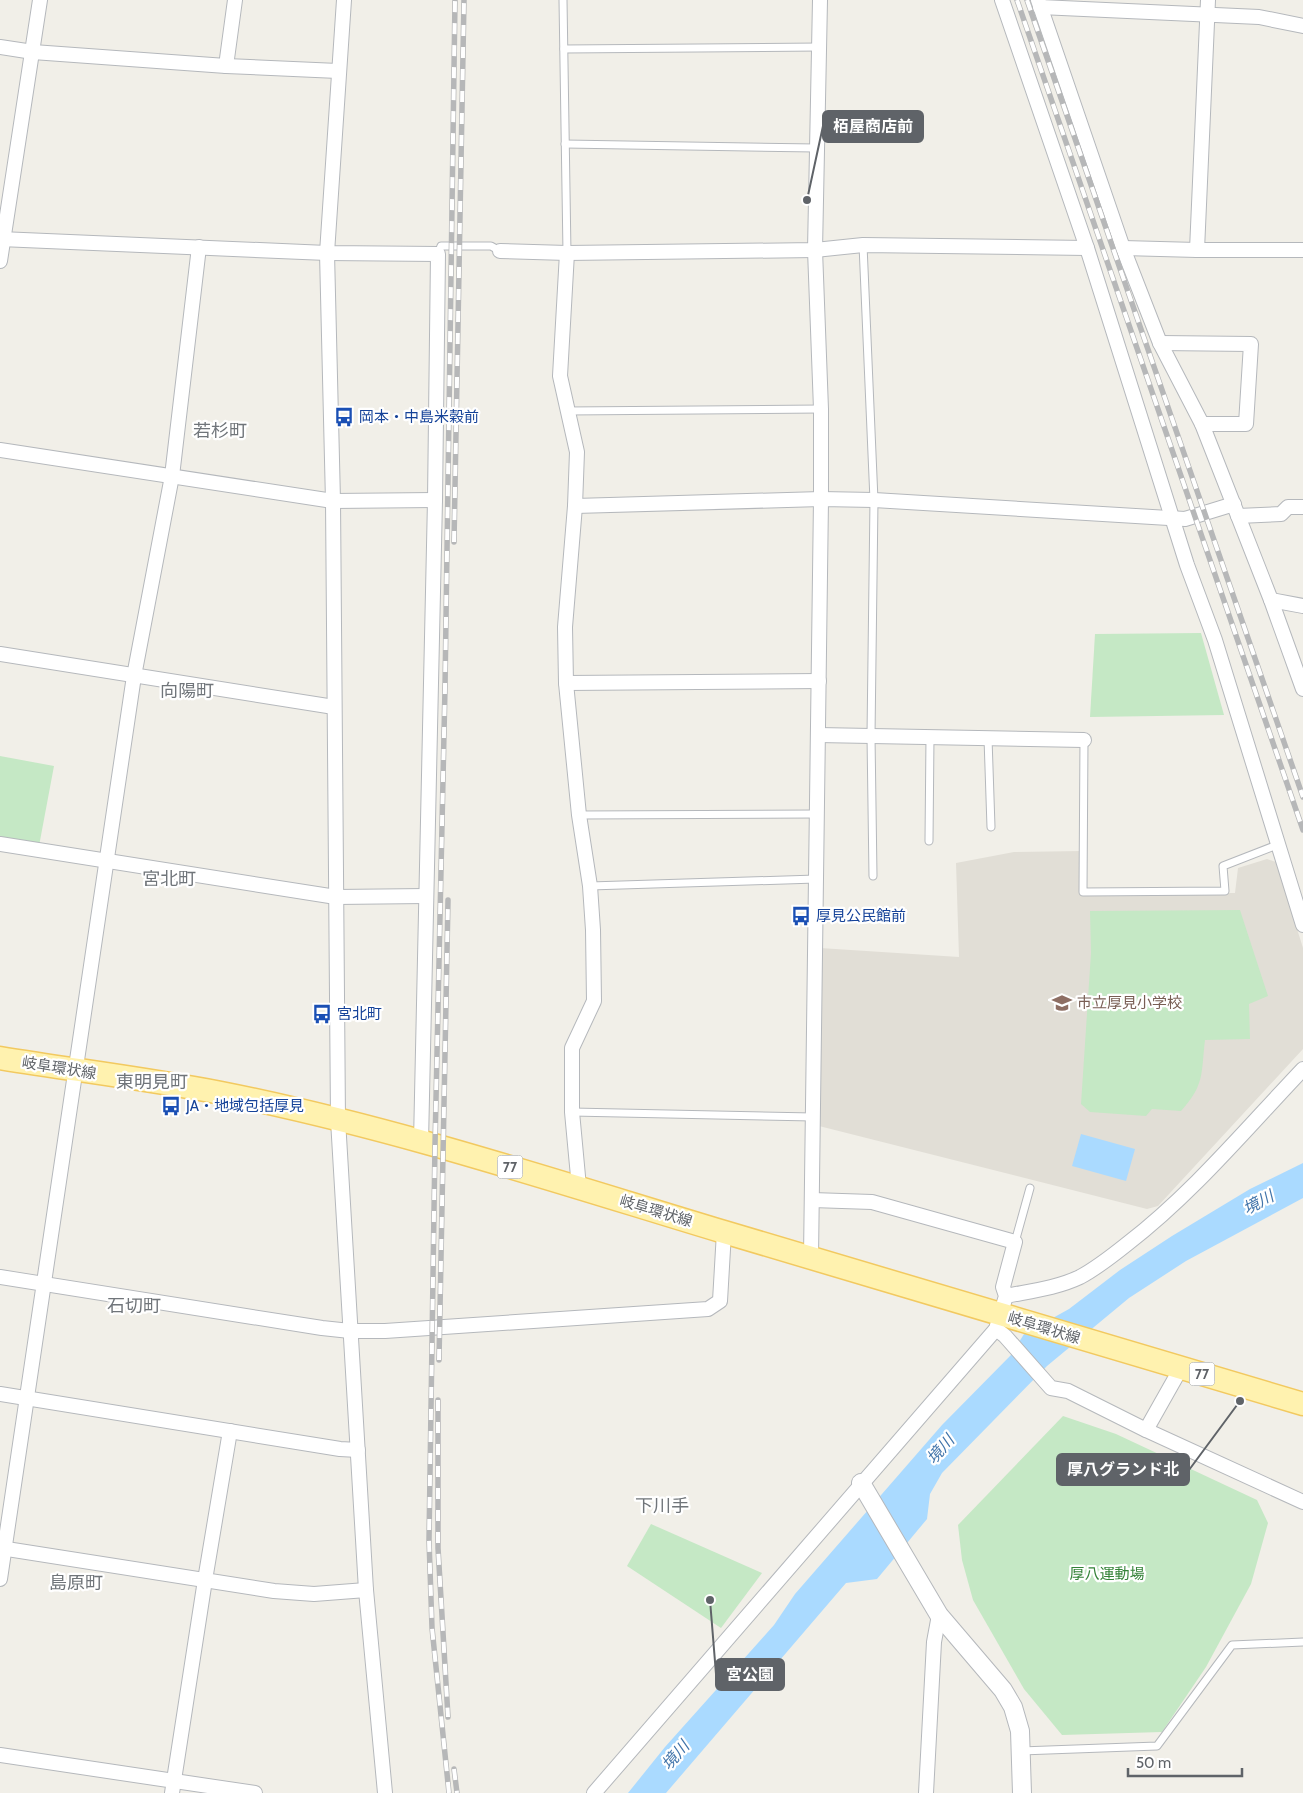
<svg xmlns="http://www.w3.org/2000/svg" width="1303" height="1793" font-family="Cabin,'Noto Sans JP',sans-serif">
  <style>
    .education { fill: #e1ded6 }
    .green { fill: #c5e8c5 }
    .water { fill: #aadaff }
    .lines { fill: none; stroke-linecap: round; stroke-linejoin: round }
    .service-casing { stroke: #b5b8bc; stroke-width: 9 }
    .minor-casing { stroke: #b5b8bc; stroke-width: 16 }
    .tertiary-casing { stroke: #b5b8bc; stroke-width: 20 }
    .primary-casing { stroke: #f2c960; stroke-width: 25 }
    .service { stroke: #fff; stroke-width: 7 }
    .minor { stroke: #fff; stroke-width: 14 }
    .tertiary { stroke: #fff; stroke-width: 18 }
    .primary { stroke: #fff2af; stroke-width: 22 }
    .rail-casing { stroke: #b6b7b8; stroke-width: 5.5 }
    .rail { stroke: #fff; stroke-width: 4; stroke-dasharray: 11; stroke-linecap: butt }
    .labels { text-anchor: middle; stroke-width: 4.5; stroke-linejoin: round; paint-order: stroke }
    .shield { fill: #fff; stroke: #8f9295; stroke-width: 1 }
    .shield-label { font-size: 14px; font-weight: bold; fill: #5f6368 }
    .transit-label { font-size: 15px; fill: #164399; stroke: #fff; text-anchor: start }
    .education-label { font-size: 15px; fill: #785e54; stroke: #fff; text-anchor: start }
    .street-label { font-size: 15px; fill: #5f6368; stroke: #fff }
    .park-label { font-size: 15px; fill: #348238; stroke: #fff }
    .water-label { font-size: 16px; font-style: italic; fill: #4174aa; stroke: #fff }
    .quarter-label { font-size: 18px; fill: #70757a; stroke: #fff }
    .leader { fill: none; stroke: #5f6368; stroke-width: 2 }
    .callout-dot { fill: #5f6368; stroke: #fff; stroke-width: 2 }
    .callout { fill: #5f6368; stroke: #5f6368; stroke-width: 2 }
    .callout-label { font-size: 16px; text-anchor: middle; font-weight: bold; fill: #fff }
  </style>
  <rect width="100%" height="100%" fill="#f1efe8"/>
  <!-- education -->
  <path class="education" d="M1082 851 1083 893H1235L1238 868 1267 859 1276 862 1303 948V1049L1158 1206 1147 1209 819 1126 820 948 959 957 956 863 1014 852Z"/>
  <!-- green -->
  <g class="green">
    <path d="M1201 633 1224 715 1090 717 1095 634Z"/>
    <path d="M0 756 54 766 39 846 0 840Z"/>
    <path d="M1240 910 1268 996 1249 1004 1250 1039 1205 1040C1201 1073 1205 1085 1181 1111L1152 1109 1146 1116 1090 1112 1081 1104 1091 953 1090 911Z"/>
    <path d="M1063 1416 1116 1434 1257 1500 1268 1523 1251 1584 1206 1667 1162 1732 1062 1735 1024 1689 973 1600 962 1560 958 1525Z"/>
    <path d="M651 1524 762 1573 721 1628 627 1566Z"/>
  </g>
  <!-- water -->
  <g class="water">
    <path d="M1081 1134 1135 1149 1126 1181 1072 1166Z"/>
    <path d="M1303 1163V1198L1186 1261 1129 1298 1047 1366 942 1473 930 1494 927 1519 877 1579 846 1583 666 1793H628L665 1747 774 1625 795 1594 942 1425 1011 1355 1024 1334 1069 1309 1120 1270 1172 1236 1250 1189Z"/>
  </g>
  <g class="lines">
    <defs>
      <g id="service">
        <path d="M563 0 567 253"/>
        <path d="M564 49 820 47"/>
        <path d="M565 144 816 148"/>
        <path d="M863 245 874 500 871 736 873 876"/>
        <path d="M438 254 441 246H491L500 251"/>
        <path d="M567 411 821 409"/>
        <path d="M988 738 991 827"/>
        <path d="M1084 740 1083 892 1225 891 1223 866 1277 845"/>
        <path d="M579 815 817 814"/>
        <path d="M929 841 930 737"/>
        <path d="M590 886 816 879"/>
        <path d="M572 1112 813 1117"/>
        <path d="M1015 1242 1030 1188"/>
        <path d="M1021 1751 1157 1746 1232 1645 1303 1642"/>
      </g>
      <g id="minor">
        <path d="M344 0 327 253 333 501 338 1120 366 1590 385 1793"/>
        <path d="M1002 0 1087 248 1187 565 1215 640 1303 925"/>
        <path d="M1038 0 1123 248 1160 343 1202 424 1271 600 1303 689"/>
        <path d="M1040 7 1259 17 1303 26"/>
        <path d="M0 47 33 52 226 66 338 71"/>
        <path d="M226 66 235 0"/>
        <path d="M0 239 327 253 438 254 435 500 421 1142"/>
        <path d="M1123 248 1197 250H1303"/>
        <path d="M1197 250 1208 0"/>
        <path d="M500 251 567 253 815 250 863 245 1087 248"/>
        <path d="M567 253 560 376 577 452 575 506 565 627 566 683 579 815 590 886 593 930 594 1001 572 1048V1112L579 1187"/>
        <path d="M0 261 40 0"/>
        <path d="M1160 343 1251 344 1246 424H1202"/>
        <path d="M0 450 333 501 435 500"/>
        <path d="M575 506 821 499 874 500 1185 519 1234 504"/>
        <path d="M1238 516 1281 514 1288 507H1303"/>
        <path d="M1271 600 1303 606"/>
        <path d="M0 654 334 707"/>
        <path d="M566 683 819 681"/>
        <path d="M818 735 1084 740"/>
        <path d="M0 844 336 897 426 896"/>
        <path d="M811 1257 821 499V409L815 250 820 0"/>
        <path d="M0 1277 322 1328 350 1331H385L708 1309 720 1301 724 1232"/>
        <path d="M1006 1296C1031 1291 1057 1288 1080 1277 1097 1268 1112 1256 1127 1244 1192 1194 1246 1129 1303 1069"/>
        <path d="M996 1329 1005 1336 1051 1388 1068 1391 1146 1430 1303 1502"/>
        <path d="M0 1394 340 1449 358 1450"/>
        <path d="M1146 1430 1181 1368"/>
        <path d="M0 1548 274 1591 314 1594 366 1590"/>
        <path d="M0 1579 134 676 172 476 199 247"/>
        <path d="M0 1755 255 1793"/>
        <path d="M172 1793 205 1580 230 1431"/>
        <path d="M594 1793 996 1329 1006 1296 1003 1287 1015 1242 872 1202 812 1200"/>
        <path d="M926 1793 934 1642 939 1615"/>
      </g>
      <path id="tertiary" d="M861 1483 939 1615 1003 1690 1013 1707 1020 1731 1022 1793"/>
      <path id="primary" d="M0 1058C74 1070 148 1079 221 1093 392 1127 558 1182 724 1232 917 1290 1110 1347 1303 1404"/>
    </defs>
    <!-- service casing -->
    <use href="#service" class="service-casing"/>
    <!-- minor casing -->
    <use href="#minor" class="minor-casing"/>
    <!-- tertiary casing -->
    <use href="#tertiary" class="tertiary-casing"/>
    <!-- primary casing -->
    <use href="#primary" class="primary-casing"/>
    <!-- service -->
    <use href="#service" class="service"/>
    <!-- minor -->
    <use href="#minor" class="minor"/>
    <!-- tertiary -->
    <use href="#tertiary" class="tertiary"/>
    <!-- primary -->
    <use href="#primary" class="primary"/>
    <defs>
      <g id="rail">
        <path d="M1017 0 1303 830"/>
        <path d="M1027 0 1303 797"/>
        <path d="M454 542 464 0"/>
        <path d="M439 1360 448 900"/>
        <path d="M438 1400V1548L448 1717"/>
        <path d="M454 1769 457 1793"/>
        <path d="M449 1793 432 1628 429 1540 435 1145 445 688 455 0"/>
      </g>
    </defs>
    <!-- rail casing -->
    <use href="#rail" class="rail-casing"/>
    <!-- rail -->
    <use href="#rail" class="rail"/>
  </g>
  <!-- icons -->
  <defs>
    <symbol id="bus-bare" viewBox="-9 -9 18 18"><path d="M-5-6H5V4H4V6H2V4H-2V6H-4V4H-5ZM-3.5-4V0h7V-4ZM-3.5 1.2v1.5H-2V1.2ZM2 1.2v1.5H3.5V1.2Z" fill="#1a4fb4" stroke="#fff" stroke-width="2.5" paint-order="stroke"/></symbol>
    <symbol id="school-bare" viewBox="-9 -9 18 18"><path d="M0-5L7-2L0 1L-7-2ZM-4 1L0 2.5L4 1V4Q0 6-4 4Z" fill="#8d6e63" stroke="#fff" stroke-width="2.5" paint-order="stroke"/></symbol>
  </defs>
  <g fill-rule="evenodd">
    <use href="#bus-bare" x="330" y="403" width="28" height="28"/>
    <use href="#bus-bare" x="787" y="902" width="28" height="28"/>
    <use href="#school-bare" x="1048" y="989" width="28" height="28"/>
    <use href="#bus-bare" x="308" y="1000" width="28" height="28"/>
    <use href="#bus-bare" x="157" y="1092" width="28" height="28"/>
  </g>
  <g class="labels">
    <!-- shield labels -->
    <g class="shield">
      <rect x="497.5" y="1155.5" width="25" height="23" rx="4"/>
      <rect x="1189.5" y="1362.5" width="25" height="23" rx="4"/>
    </g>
    <g class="shield-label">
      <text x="510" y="1172">77</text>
      <text x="1202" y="1379">77</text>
    </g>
    <!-- transit labels -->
    <g class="transit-label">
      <text x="359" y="422">岡本・中島米穀前</text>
      <text x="816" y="921">厚見公民館前</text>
      <text x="337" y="1019">宮北町</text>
      <text x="186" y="1111">JA・地域包括厚見</text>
    </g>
    <!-- education labels -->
    <g class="education-label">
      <text x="1077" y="1008">市立厚見小学校</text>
    </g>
    <!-- street labels -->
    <g class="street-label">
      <text transform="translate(59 1068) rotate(9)" y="5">岐阜環状線</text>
      <text transform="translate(656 1211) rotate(17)" y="5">岐阜環状線</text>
      <text transform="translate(1044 1328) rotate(17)" y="5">岐阜環状線</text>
    </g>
    <!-- park labels -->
    <g class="park-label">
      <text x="1107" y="1579">厚八運動場</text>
    </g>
    <!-- water labels -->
    <g class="water-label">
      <text transform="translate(1258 1202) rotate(-28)" y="6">境川</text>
      <text transform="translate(940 1449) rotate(-49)" y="6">境川</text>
      <text transform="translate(675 1755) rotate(-49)" y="6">境川</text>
    </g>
    <!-- quarter labels -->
    <g class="quarter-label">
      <text x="220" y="437">若杉町</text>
      <text x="187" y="697">向陽町</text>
      <text x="169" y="885">宮北町</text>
      <text x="152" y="1088">東明見町</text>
      <text x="134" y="1312">石切町</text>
      <text x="662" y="1512">下川手</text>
      <text x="76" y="1589">島原町</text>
    </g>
  </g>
  <!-- callouts -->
  <path class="leader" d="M807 200L823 126M1240 1401L1189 1470M710 1600L716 1674"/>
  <g class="callout-dot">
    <circle cx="807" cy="200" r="5"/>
    <circle cx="1240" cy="1401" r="5"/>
    <circle cx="710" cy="1600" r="5"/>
  </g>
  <g class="callout">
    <rect x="823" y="111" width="100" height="31" rx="5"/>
    <rect x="1057" y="1454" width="132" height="31" rx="5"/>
    <rect x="716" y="1659" width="68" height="31" rx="5"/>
  </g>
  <g class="callout-label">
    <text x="873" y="132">栢屋商店前</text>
    <text x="1123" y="1475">厚八グランド北</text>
    <text x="750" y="1680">宮公園</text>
  </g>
  <!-- scale -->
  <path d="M1128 1768v8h114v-8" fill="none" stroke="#5f6368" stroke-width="2.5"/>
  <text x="1136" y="1768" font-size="15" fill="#5f6368" stroke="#ffffff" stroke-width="4" paint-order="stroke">50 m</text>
</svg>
